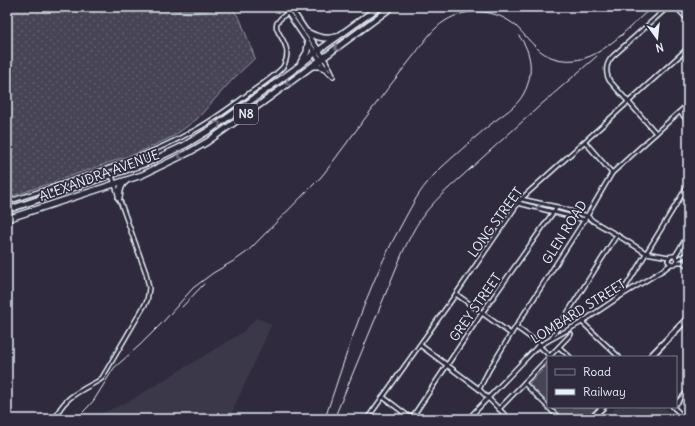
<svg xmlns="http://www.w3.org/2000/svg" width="695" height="426" font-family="Delius,sans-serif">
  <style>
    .built { fill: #3b3749 }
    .grass { fill: url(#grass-dots); stroke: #979aa6 }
    .park { fill: #464455; stroke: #979aa6 }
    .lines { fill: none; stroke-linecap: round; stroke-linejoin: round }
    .river { stroke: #696978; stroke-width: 5 }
    .minor-casing { stroke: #e8f1f8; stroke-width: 6 }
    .secondary-casing { stroke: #e8f1f8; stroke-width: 7 }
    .primary-casing { stroke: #e8f1f8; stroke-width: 8 }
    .trunk-casing { stroke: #e8f1f8; stroke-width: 8 }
    .minor { stroke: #2f2a3d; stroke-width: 3 }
    .secondary { stroke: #2f2a3d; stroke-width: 4 }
    .primary { stroke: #2f2a3d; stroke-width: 4.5 }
    .trunk { stroke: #2f2a3d; stroke-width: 5 }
    .rail { stroke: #e8f1f8; stroke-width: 1 }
    .oneway { stroke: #70707e }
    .labels { text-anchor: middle; stroke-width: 3.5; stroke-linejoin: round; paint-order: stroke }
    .shield { fill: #2f2a3d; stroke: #b0b5c0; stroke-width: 1 }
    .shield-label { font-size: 12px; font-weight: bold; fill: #e8f1f8 }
    .street-label { font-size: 13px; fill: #e8f1f8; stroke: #2f2a3d }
  </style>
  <defs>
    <pattern id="grass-dots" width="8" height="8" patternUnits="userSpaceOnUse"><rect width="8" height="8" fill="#464455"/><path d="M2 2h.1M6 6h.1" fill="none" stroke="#615f6e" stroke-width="1.8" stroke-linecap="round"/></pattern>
  </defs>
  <rect width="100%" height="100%" fill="#2f2a3d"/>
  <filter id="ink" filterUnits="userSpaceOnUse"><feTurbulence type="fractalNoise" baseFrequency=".025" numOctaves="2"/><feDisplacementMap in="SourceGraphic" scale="8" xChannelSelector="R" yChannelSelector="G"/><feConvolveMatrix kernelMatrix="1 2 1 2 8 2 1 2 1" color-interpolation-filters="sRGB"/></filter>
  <g filter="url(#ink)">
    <!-- built -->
    <g class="built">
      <path d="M256 318 272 324 229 419H90L129 401 243 332Z"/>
      <path d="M616 407H664L677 419H606Z"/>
    </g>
    <!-- grass -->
    <path class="grass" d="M7 7H169L182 11 195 12 208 9 214 7H231L240 19 255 58 232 80 197 119 174 136 140 152 7 198Z"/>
    <!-- park -->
    <g class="park">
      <path d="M548 364V404L528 385Z"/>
      <path d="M551 407H599L587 419H563Z"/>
    </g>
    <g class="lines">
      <!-- river -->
      <path class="river" d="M169 7C186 12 196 14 214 7"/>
      <defs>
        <g id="minor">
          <path d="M676 7 688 20"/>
          <path d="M324 58 331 70 333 76"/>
          <path d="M320 60 328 72 333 76"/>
          <path d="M680 112 688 121"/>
          <path d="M656 133 609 80C605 71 606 63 613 56L668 7"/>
          <path d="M585 142 612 173"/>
          <path d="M521 199 557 207 587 216 593 221 617 235 646 253 669 257 672 256H675L677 259 676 263 673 264 670 263 668 261 669 257"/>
          <path d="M7 202C71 181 138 162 197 129 215 119 231 107 247 95 259 86 273 78 283 67 296 44 272 33 277 23 280 18 287 13 292 10"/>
          <path d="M518 203 585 220"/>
          <path d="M675 256 688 235"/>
          <path d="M677 259 688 254"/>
          <path d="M677 262H683L688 267"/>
          <path d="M456 294 511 334"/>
          <path d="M620 296 688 185"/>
          <path d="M582 322 619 357"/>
          <path d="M516 327 541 345"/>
          <path d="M552 337 617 235"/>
          <path d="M420 345 479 389 509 419"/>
          <path d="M539 346 550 356"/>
          <path d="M559 347 570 357"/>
          <path d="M549 357 571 334"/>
          <path d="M524 383 560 419"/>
          <path d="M479 389 489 370 511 334 587 216 612 173 688 104"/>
          <path d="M383 397 412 419"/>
          <path d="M676 404 688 391"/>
          <path d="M673 407 686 419"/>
          <path d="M499 409 548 358"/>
          <path d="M56 419C60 399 82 390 98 381L102 378 147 301 149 288 146 273 119 198 112 175"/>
          <path d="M367 419 456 294 521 199 688 48"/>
          <path d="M411 419 482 313 557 207"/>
          <path d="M468 419 537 347 582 322 619 297 663 270 671 264"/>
        </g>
        <g id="secondary">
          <path d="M284 7 320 60"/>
          <path d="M290 7 324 58"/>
        </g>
        <g id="primary">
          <path d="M650 357 688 318"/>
          <path d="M591 419 603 407"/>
        </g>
        <g id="trunk">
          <path d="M683 7 688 13"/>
          <path d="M307 32C317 37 325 40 336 37"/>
          <path d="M301 62 307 52 308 44"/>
          <path d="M313 66H319L325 68"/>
          <path d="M119 198C120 191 120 185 126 181"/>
          <path d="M7 210 147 163 185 145 213 128 295 69 315 53 379 7"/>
          <path d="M7 219 142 175 188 153 207 142 262 103 392 7"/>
        </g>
      </defs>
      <!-- minor casing -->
      <use href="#minor" class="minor-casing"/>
      <!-- secondary casing -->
      <use href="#secondary" class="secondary-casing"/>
      <!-- primary casing -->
      <use href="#primary" class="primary-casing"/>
      <!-- trunk casing -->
      <use href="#trunk" class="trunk-casing"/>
      <!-- minor -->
      <use href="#minor" class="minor"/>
      <!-- secondary -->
      <use href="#secondary" class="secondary"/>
      <!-- primary -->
      <use href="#primary" class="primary"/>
      <!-- trunk -->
      <use href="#trunk" class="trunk"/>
      <!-- rail -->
      <g class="rail">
        <path d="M619 37 652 7"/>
        <path d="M182 307 204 284"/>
        <path d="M76 419 88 407 94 400 114 368 140 345 162 323 193 288 213 273 237 259 247 252 321 177 329 167C357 129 385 91 415 54 424 42 432 29 445 21 467 7 496 9 516 26 523 33 529 41 537 48 549 60 568 63 585 58 599 54 611 43 623 34"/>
        <path d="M325 419C329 405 334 392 338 379 356 325 375 271 403 222 410 209 417 195 427 183 434 174 443 166 452 158 465 146 478 135 491 124 502 115 518 106 524 93 534 74 532 52 519 36"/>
        <path d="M334 419 402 254C408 241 414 228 422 217 430 206 440 196 450 187L544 102 597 56"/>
      </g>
    </g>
    <!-- one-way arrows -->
    <defs><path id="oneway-chevron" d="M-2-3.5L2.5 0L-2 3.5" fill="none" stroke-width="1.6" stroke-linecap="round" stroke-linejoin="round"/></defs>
    <g class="oneway">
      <use href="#oneway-chevron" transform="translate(337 48) rotate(143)"/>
      <use href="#oneway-chevron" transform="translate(288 83) rotate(143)"/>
      <use href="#oneway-chevron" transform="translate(218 124) rotate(-35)"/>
      <use href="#oneway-chevron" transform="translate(181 156) rotate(153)"/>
      <use href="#oneway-chevron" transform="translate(538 208) rotate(-167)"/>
    </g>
  </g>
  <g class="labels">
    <!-- shield labels -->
    <rect class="shield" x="234" y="104" width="24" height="20" rx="3"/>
    <g class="shield-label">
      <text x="246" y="118">N8</text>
    </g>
    <!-- street labels -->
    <g class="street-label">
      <text transform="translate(99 175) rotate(-20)" y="5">ALEXANDRA AVENUE</text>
      <text transform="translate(495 222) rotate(-54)" y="5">LONG STREET</text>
      <text transform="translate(564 232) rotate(-58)" y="5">GLEN ROAD</text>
      <text transform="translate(475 307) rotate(-55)" y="5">GREY STREET</text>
      <text transform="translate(578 311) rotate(-32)" y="5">LOMBARD STREET</text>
    </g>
  </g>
  <!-- margin -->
  <rect width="695" height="426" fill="none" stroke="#2f2a3d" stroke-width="24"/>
  <rect x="12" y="12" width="671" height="402" fill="none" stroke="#e8f1f8" stroke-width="1.5" filter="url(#ink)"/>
  <!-- legend -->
  <rect x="547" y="356" width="130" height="52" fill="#2f2a3d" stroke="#797a88"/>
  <rect x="555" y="369" width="20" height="6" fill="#2f2a3d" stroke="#797a88"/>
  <text x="583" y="376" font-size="12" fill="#e8f1f8">Road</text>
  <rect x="555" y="389" width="20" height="6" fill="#e8f1f8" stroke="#797a88"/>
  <text x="583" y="396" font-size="12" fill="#e8f1f8">Railway</text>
  <!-- north arrow -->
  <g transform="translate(657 38) rotate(165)" stroke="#2f2a3d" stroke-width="3" paint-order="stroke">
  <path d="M0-3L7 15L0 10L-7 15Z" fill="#e8f1f8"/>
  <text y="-6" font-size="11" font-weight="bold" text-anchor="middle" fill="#e8f1f8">N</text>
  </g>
</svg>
